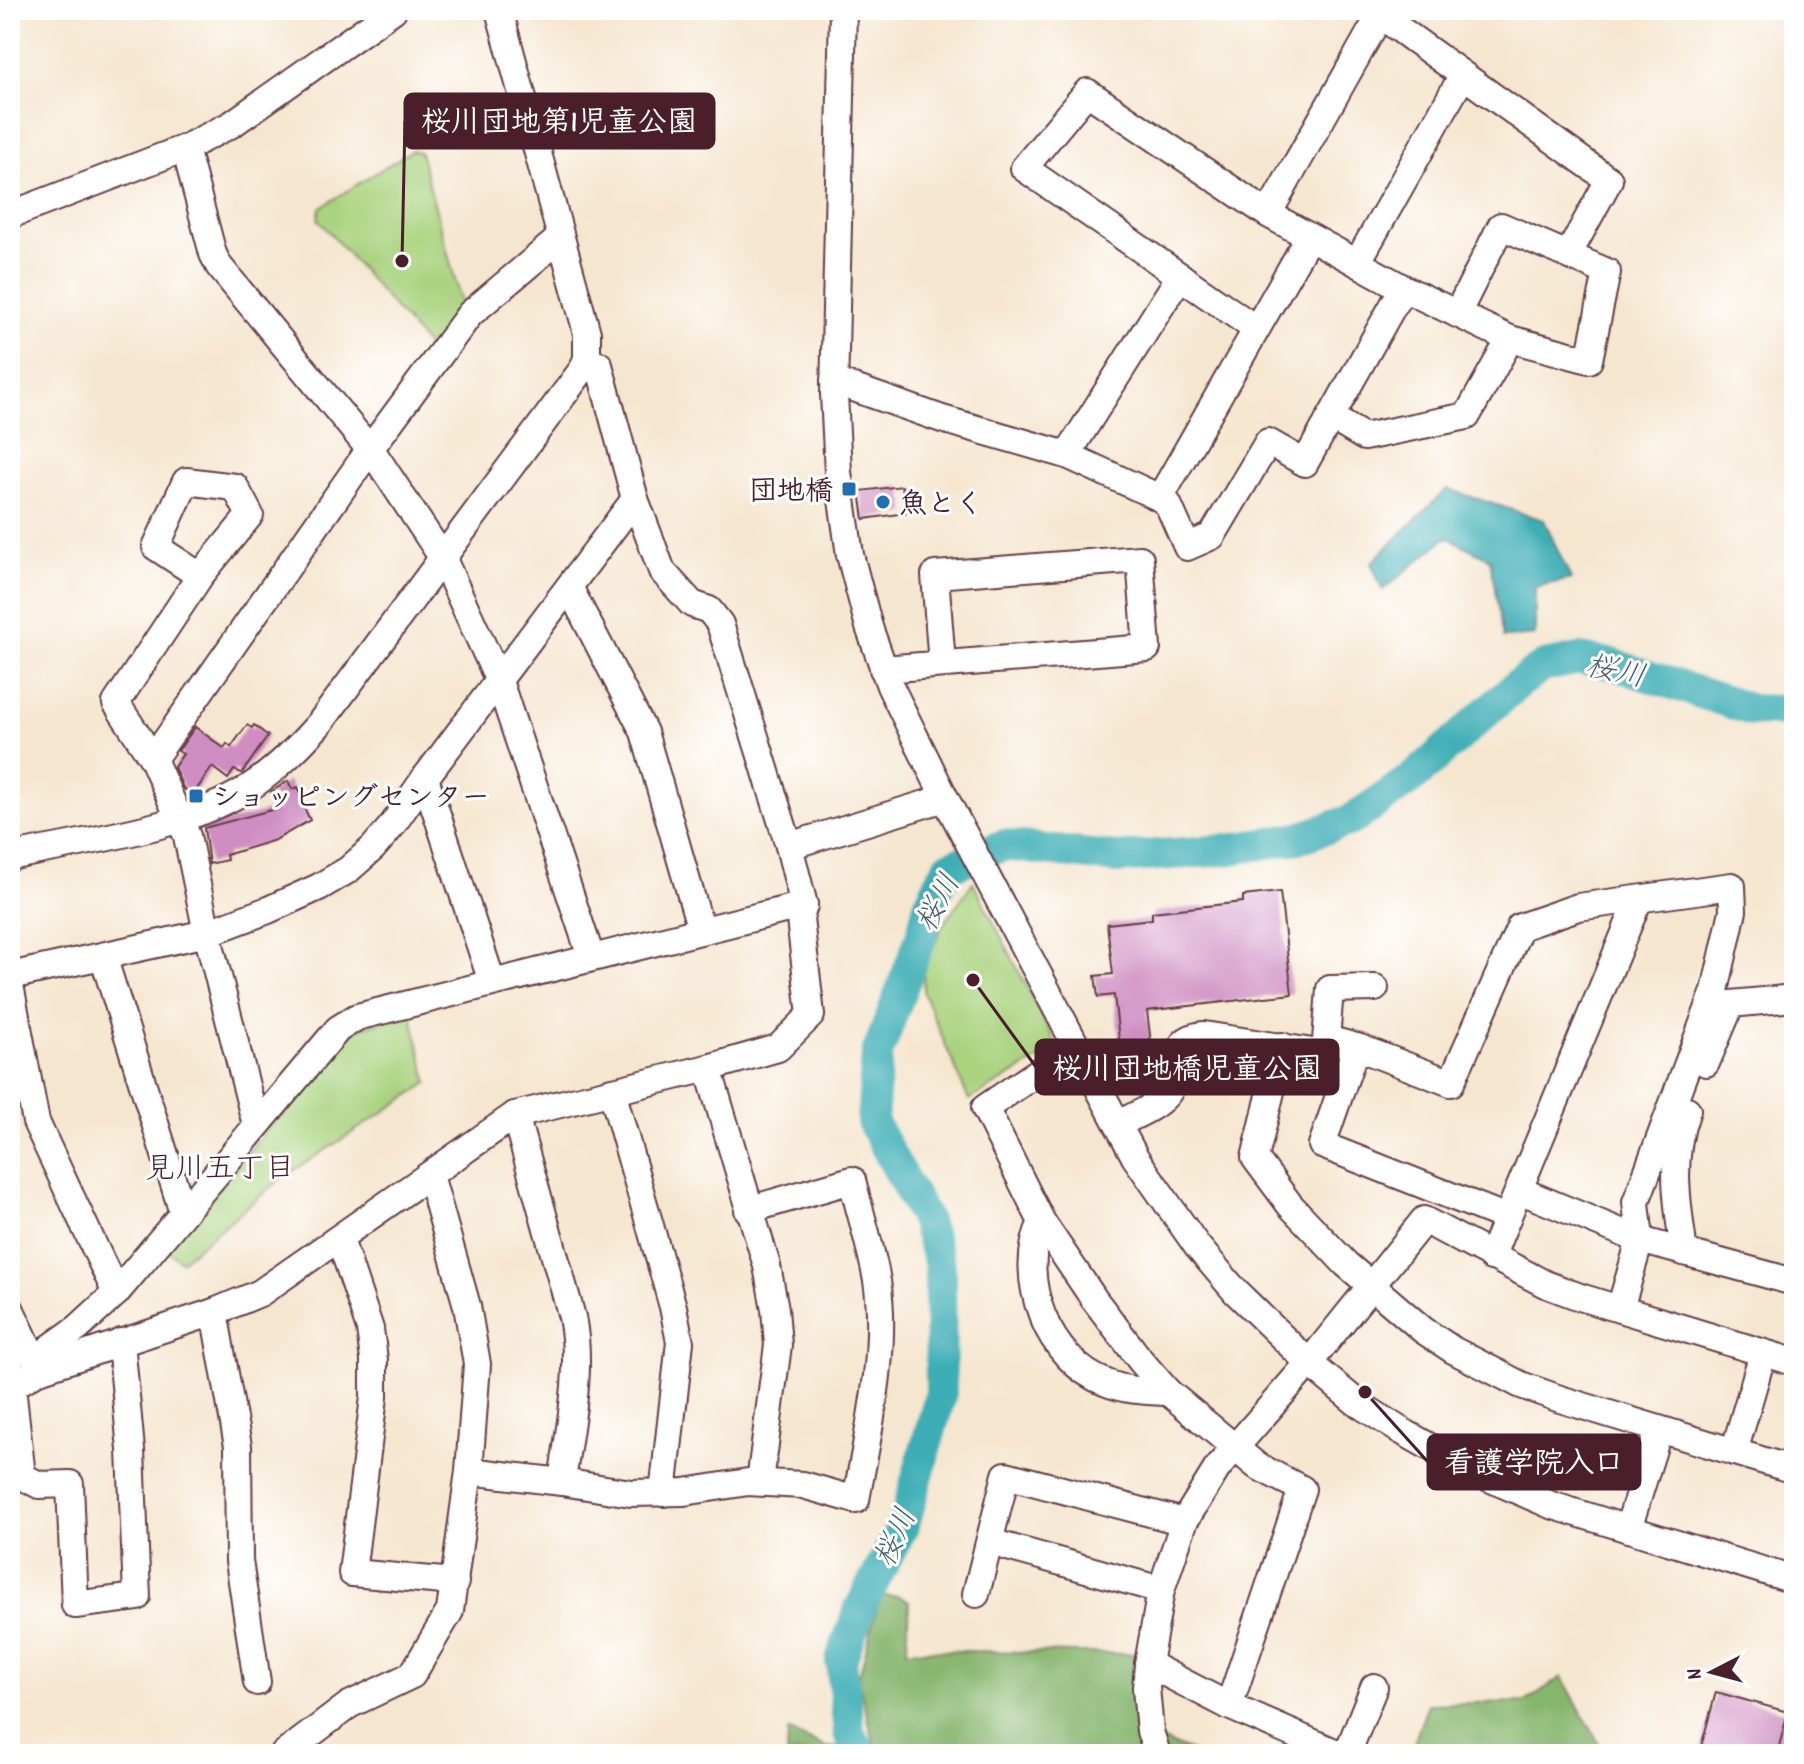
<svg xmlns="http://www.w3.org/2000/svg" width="1804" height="1764" font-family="Dekko,'Klee One',sans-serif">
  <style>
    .green { fill: #a9d37e; stroke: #7a7954; stroke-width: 2 }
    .forest { fill: #86b56d; stroke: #686a4c; stroke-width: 2 }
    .water { fill: #3caeb5; stroke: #436670; stroke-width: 2 }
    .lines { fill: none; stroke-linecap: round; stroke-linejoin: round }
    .river { stroke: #3caeb5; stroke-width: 32 }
    .building { fill: #cf8dc2 }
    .minor-casing { stroke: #643d44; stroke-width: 30 }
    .minor { stroke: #fff; stroke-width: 26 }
    .poi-dot { fill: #1f6fb2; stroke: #fff; stroke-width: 3 }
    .labels { text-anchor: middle; stroke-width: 6; stroke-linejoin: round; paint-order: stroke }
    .poi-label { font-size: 28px; font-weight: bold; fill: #4a1f2b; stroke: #fff; text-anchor: start }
    .water-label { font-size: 30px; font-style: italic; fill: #445f69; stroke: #fff }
    .neighbourhood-label { font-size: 30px; fill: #4a1f2b; stroke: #fff }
    .leader { fill: none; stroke: #4a1f2b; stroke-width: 3 }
    .callout-dot { fill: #4a1f2b; stroke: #fff; stroke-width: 3 }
    .callout { fill: #4a1f2b; stroke: #4a1f2b; stroke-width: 3 }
    .callout-label { font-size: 30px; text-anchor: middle; font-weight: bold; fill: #fff }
  </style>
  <rect width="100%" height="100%" fill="#fff"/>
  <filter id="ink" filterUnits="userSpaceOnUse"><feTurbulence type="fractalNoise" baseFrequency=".0125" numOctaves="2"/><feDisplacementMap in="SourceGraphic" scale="16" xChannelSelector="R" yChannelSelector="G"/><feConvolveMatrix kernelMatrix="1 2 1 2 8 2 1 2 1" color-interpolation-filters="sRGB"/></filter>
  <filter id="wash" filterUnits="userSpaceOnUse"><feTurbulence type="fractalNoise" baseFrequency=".006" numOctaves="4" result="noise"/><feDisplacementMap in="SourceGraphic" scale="32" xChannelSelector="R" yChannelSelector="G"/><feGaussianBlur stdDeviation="1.8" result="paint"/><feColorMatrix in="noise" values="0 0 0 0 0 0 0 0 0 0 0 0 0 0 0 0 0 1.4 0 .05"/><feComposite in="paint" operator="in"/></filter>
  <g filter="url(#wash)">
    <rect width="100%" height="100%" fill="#f5e6cf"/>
    <!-- green -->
    <g class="green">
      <path d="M412 150 420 152 461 302 459 314 436 347H428L318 219 320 208Z"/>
      <path d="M973 882 1058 1048 969 1100 923 992 924 968 943 925Z"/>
      <path d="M411 1013 428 1083 281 1179 181 1261 167 1250 341 1040 361 1028Z"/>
    </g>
    <!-- forest -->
    <g class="forest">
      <path d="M880 1596H898L909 1601 907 1650 1136 1654 1137 1731 1197 1754H787L788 1731 825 1747 876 1750 858 1680Z"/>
      <path d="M1562 1677 1605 1754H1410L1428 1704 1525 1702Z"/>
    </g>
    <!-- water -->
    <path class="water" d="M1447 489 1544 520 1571 579 1535 587V635L1503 638 1490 559 1447 537 1383 590 1371 563Z"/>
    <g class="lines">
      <!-- river -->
      <path class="river" d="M862 1754 849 1733 841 1660 860 1608 904 1524 941 1393 940 1265 926 1221 872 1121 877 1054 921 937 929 905 948 867 1004 845 1116 858 1226 850 1299 838 1351 820 1382 799 1415 776 1519 683 1544 666 1580 659 1612 664 1752 710 1780 711 1794 707"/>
    </g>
    <g id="blocks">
      <!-- building -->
      <g class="building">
        <path d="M902 486 906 513 864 519 860 491Z"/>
        <path d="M247 725 252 728 254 725 268 736 242 773 234 770 228 779 212 767 193 795 183 788 174 767 183 754 178 751 195 727 224 748 227 744 231 747Z"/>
        <path d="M288 781 292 789 298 787 304 799 301 801 310 820 275 840 226 855 227 860 209 864 204 828 279 808 271 792Z"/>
        <path d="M1280 892 1292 994 1147 1011 1151 1044 1120 1048 1114 995 1098 997 1095 976 1113 974 1107 924 1152 919V912L1243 902V896Z"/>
        <path d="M1716 1692 1788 1712 1777 1754H1699Z"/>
      </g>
    </g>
  </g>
  <g filter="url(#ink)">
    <use href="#blocks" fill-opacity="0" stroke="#643d44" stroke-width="2"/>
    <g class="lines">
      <defs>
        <g id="minor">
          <path d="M843 10 834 394 838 472 850 555 869 627 890 686 945 798 1135 1157 1197 1246 1236 1292 1309 1363 1356 1402 1398 1429 1473 1471 1551 1505 1794 1580"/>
          <path d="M1380 15 1609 180 1568 255"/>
          <path d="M185 148 213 254 219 266 376 457 442 557 499 681 591 957"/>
          <path d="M1268 214 1383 10"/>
          <path d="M10 215 185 148 232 124 393 10"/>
          <path d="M1357 263 1463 75"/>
          <path d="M1256 329 1024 168 1087 92 1268 214 1403 288 1510 339 1589 360 1607 272 1501 226 1457 314"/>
          <path d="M834 381 942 419 1067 455 1160 498 1168 504 1187 547 1212 536 1268 442 1305 463 1403 288"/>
          <path d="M1331 417 1364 437 1467 416 1510 339"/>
          <path d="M1067 455 1180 276"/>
          <path d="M1160 498 1309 237"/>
          <path d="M200 576 156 547 186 481 235 487 250 515 200 576 116 703 153 759 187 836 207 933 256 1125"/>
          <path d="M569 587 644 732 701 930"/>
          <path d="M883 669 1147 648 1140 559 935 575 942 664"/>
          <path d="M153 759 370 449 470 314 560 238"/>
          <path d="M425 778 492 982"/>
          <path d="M789 846 945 798"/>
          <path d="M10 857C86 840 181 830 247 789 275 771 298 748 320 723L582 370 587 359V333L499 10"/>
          <path d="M103 956 183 1213"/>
          <path d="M10 976 207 933 268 910 319 887 348 870 373 848 391 827 425 778 635 499"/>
          <path d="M10 985 36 1122 116 1293"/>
          <path d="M1327 1039 1360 1048 1451 1083 1520 927 1578 907 1732 886 1733 911 1715 991 1636 1202 1640 1240 1620 1309"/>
          <path d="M1282 1046 1255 1158 1290 1205 1346 1264 1423 1330 1453 1350 1521 1385 1560 1399 1794 1470"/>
          <path d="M1075 1047 985 1108 1042 1222 1094 1299 1141 1361 1168 1392 1257 1466 1302 1489 1229 1706 1148 1664"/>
          <path d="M1356 1047 1322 1145 1507 1218"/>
          <path d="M1706 1063 1731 1004 1794 998"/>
          <path d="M708 1068 767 1266 775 1309 778 1345 760 1482"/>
          <path d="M612 1091 673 1307 680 1342 663 1493"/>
          <path d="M515 1115 572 1317C583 1372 569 1427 562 1482"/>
          <path d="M1118 1124C1135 1115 1154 1109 1167 1094 1185 1071 1165 1039 1204 1035L1325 1054 1330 989 1375 988"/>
          <path d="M1519 1190 1640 1240 1794 1282"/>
          <path d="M1042 1222C1015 1277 1048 1362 1107 1383 1126 1391 1148 1391 1168 1392"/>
          <path d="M340 1239 370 1329 374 1360V1397L352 1573 455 1582"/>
          <path d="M1684 1252C1677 1203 1669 1158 1687 1110"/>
          <path d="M1491 1257 1639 899"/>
          <path d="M10 1308 39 1370"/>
          <path d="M214 1312 238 1446 239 1561 257 1682"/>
          <path d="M39 1370 50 1348 78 1328 116 1293 338 1029 357 1017 804 905"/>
          <path d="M12 1387 22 1476 39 1485 70 1484 75 1605 137 1597 131 1450 121 1342"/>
          <path d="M10 1388 39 1370 214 1312 260 1293 515 1115 708 1068 778 1048 811 1015 800 919 804 905 789 846 720 624 709 610 692 604 662 571 635 499 599 365 587 359"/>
          <path d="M1734 1452 1763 1353"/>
          <path d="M469 1471 562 1482 631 1493 684 1492 748 1482 803 1485 856 1500C868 1433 888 1348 877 1281 871 1247 860 1213 852 1180L748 1210"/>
          <path d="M1628 1529 1659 1430"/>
          <path d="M990 1542 1161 1590"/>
          <path d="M976 1594 1006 1475 1184 1522"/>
          <path d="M1229 1706 1339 1754"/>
          <path d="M284 1754 349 1705 412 1675 450 1611 469 1471 477 1364 467 1306 430 1175"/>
          <path d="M1157 1754 1150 1731 1146 1688 1148 1664 1161 1590 1184 1522 1218 1467 1309 1363 1424 1220 1545 1284 1580 1297 1794 1362"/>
          <path d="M1347 1754 1374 1687"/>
        </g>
      </defs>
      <!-- minor casing -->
      <use href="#minor" class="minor-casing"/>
      <!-- minor -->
      <use href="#minor" class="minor"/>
    </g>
  </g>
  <!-- markers -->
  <g class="poi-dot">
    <rect x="841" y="481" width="16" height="16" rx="4"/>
    <circle cx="883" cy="502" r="8"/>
    <rect x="188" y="788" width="16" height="16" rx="4"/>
  </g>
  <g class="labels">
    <!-- poi labels -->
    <g class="poi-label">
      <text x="833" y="499" text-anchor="end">団地橋</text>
      <text x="899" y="512">魚とく</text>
      <text x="212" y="806">ショッピングセンター</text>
    </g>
    <!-- water labels -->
    <g class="water-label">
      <text transform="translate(1616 670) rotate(12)" y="10">桜川</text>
      <text transform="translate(937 902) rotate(-62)" y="10">桜川</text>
      <text transform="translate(894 1537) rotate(-66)" y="10">桜川</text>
    </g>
    <!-- neighbourhood labels -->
    <g class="neighbourhood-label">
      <text x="220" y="1177">見川五丁目</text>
    </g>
  </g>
  <!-- callouts -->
  <path class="leader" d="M402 261L405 121M973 980L1036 1067M1365 1392L1428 1462"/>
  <g class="callout-dot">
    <circle cx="402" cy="261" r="8"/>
    <circle cx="973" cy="980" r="8"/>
    <circle cx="1365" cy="1392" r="8"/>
  </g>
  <g class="callout">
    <rect x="405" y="94" width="309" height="54" rx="8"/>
    <rect x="1036" y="1040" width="302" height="54" rx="8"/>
    <rect x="1428" y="1435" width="212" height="54" rx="8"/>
  </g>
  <g class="callout-label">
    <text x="559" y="131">桜川団地第1児童公園</text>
    <text x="1187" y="1078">桜川団地橋児童公園</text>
    <text x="1534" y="1472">看護学院入口</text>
  </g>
  <!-- margin -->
  <rect width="1804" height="1764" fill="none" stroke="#fff" stroke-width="40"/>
  <!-- north arrow -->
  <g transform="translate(1712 1672) rotate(264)" stroke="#ffffff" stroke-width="6" paint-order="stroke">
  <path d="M0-6L14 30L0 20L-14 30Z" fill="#4a1f2b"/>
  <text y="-12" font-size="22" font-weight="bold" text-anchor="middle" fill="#4a1f2b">N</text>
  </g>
</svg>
